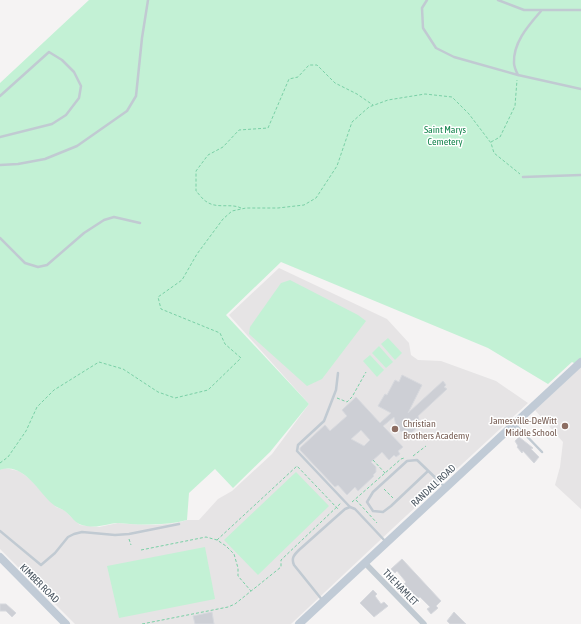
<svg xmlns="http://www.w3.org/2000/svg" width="581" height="624" font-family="'Asap Condensed',sans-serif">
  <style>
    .education { fill: #e6e4e5 }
    .green { fill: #c3f1d5 }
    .building { fill: #cdcfd5; stroke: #d7d9de; fill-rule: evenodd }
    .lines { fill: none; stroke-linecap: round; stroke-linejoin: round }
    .path { stroke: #7ad0a6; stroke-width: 1; stroke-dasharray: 3 2; stroke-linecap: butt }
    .lane { stroke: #c1cad2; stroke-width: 2.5 }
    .street { stroke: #c1cad2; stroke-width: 5.5 }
    .secondary { stroke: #c1cbd6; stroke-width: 8 }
    .education-dot { fill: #8d6e63; stroke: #fff; stroke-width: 1.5 }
    .labels { text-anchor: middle; stroke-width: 3; stroke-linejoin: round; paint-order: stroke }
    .park-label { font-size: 10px; fill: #17864f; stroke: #fff }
    .education-label { font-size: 10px; fill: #785e54; stroke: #fff; text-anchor: end }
    .street-label { font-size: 10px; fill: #4a5661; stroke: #fff }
  </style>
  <rect width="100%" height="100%" fill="#f5f3f3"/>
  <!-- education -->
  <g class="education">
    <path d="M279 268 387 319 409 343 411 355 418 360 441 361 496 381 528 403 393 528 291 624H75L0 549V470L5 468 19 471 30 479 56 507 64 510 80 525 99 527 118 523 128 524 156 525 176 523 187 520H199L218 499 232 491 272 454 309 404 229 315Z"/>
    <path d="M581 367V509L555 485 560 467 563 442 535 410Z"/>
  </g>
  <!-- green -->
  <g class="green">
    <path d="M89 0H581V362L578 365 572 362 548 384 488 348 281 262 226 315 309 404 270 452 233 488 215 469 189 493 187 520C169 525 149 525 130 524 126 524 122 523 118 523 104 524 98 529 82 525 76 524 71 516 66 512 63 509 58 508 55 506 39 494 24 461 0 470V83Z"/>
    <path d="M290 280 358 315 366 321 322 379 307 386 249 334 250 327 281 283Z"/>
    <path d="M388 338 402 353 395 360 381 344Z"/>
    <path d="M379 346 393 362 386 368 372 353Z"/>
    <path d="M370 355 384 370 377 377 363 361Z"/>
    <path d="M296 472 329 506 258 575 224 540Z"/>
    <path d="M205 547 215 599 119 618 107 566Z"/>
  </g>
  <!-- building -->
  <g class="building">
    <path d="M402 375 422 385 408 413 443 381 446 385 444 387 447 389 418 416 420 425 410 434 397 430 394 417 383 426 403 447 398 451 400 454 396 457 394 455 389 460 382 452 371 462 376 467V472L373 475 374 476 358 491 355 487 347 495 338 485 335 487 300 450V448L325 425 330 431 347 416 342 410 356 397 380 423 391 413 378 406 385 394 387 395 395 380 399 382ZM361 430 370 440 364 446 351 439Z"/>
    <path d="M519 437 533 448 531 449 539 457 534 463 523 451 522 453 517 447 518 446 515 441Z"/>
    <path d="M402 559 441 601 436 606 438 608 431 614 427 609 430 607 420 597 418 598 408 589 404 584 406 582 397 571 395 573 391 569Z"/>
    <path d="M373 590 377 594 375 596 381 604 384 602 388 606 374 617 360 603Z"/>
    <path d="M0 604H6L16 613 12 617 6 611H0Z"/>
    <path d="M212 612 214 624H195L193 616Z"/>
    <path d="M454 612 466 624H450L447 621Z"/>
  </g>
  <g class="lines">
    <!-- path -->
    <g class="path">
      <path d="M491 142 500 137 515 106 517 80"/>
      <path d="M241 208C231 203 217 209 207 202 203 200 199 194 196 191V171L208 155 223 147 239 130 268 128 289 79 298 77 309 65H317L335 83 357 94 373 105"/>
      <path d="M337 398 347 402 352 397 366 372"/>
      <path d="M413 456 426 446"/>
      <path d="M373 460 385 473"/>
      <path d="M0 463 8 457 26 431 37 407 54 390 99 362 123 369 158 392 175 398 208 390 241 358 225 344 220 333 161 309 158 297 182 280 197 254 223 219 232 211 246 208H278L304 205 316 198 337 166 352 122 369 107 388 100 425 94 452 97 469 114 491 143 494 153 520 174"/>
      <path d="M384 489 393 498"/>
      <path d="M356 500 377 523"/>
      <path d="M352 502 401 459 404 458"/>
      <path d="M129 539 131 545"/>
      <path d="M217 540 297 466 338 509"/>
      <path d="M141 550 206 537 217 540 226 546 234 554 238 568V576L251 591"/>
      <path d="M142 624 228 607 235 604 281 567V560L341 503"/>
    </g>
    <!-- lane -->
    <g class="lane">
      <path d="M427 0 422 8 423 28 436 48 454 57 518 75 581 89"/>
      <path d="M498 0 524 10H581"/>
      <path d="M518 75C516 71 514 66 514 63 513 42 529 25 541 11"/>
      <path d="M0 96 49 52 62 60 74 72 81 86 79 98 66 115 52 124 0 137"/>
      <path d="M0 165 18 164 45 159 77 146 127 111 136 96 142 38 148 0"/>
      <path d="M523 177 581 175"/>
      <path d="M0 238 25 263 38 267 47 265 84 233 104 220 114 217 140 223"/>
      <path d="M338 373 336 390 324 421 298 445 297 451 350 507"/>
      <path d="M516 425 542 452"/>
      <path d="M428 471 391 506 383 512 373 511 367 502 373 492 407 461 417 460 445 487"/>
      <path d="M0 531 41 565 55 553 68 537 74 534 82 532 115 535 129 534 179 524"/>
      <path d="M323 601 294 565C291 558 294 555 299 550L345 509 350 507 355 509 386 542"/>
    </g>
    <!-- street -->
    <path class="street" d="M365 563 424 624"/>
    <!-- secondary -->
    <g class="secondary">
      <path d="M0 557 66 624"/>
      <path d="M299 624 581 362"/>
    </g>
  </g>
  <!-- markers -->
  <g class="education-dot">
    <circle cx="565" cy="426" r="4"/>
    <circle cx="395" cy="429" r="4"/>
  </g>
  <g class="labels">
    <!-- park labels -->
    <g class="park-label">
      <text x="445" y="133">Saint Marys<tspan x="445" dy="12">Cemetery</tspan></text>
    </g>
    <!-- education labels -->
    <g class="education-label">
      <text x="557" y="424">Jamesville-DeWitt<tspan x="557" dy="12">Middle School</tspan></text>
      <text x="403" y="427" text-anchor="start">Christian<tspan x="403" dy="12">Brothers Academy</tspan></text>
    </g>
    <!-- street labels -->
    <g class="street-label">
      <text transform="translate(433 485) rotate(-43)" y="4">RANDALL ROAD</text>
      <text transform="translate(40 583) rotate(45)" y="4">KIMBER ROAD</text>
      <text transform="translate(401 587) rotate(46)" y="4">THE HAMLET</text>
    </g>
  </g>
</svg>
